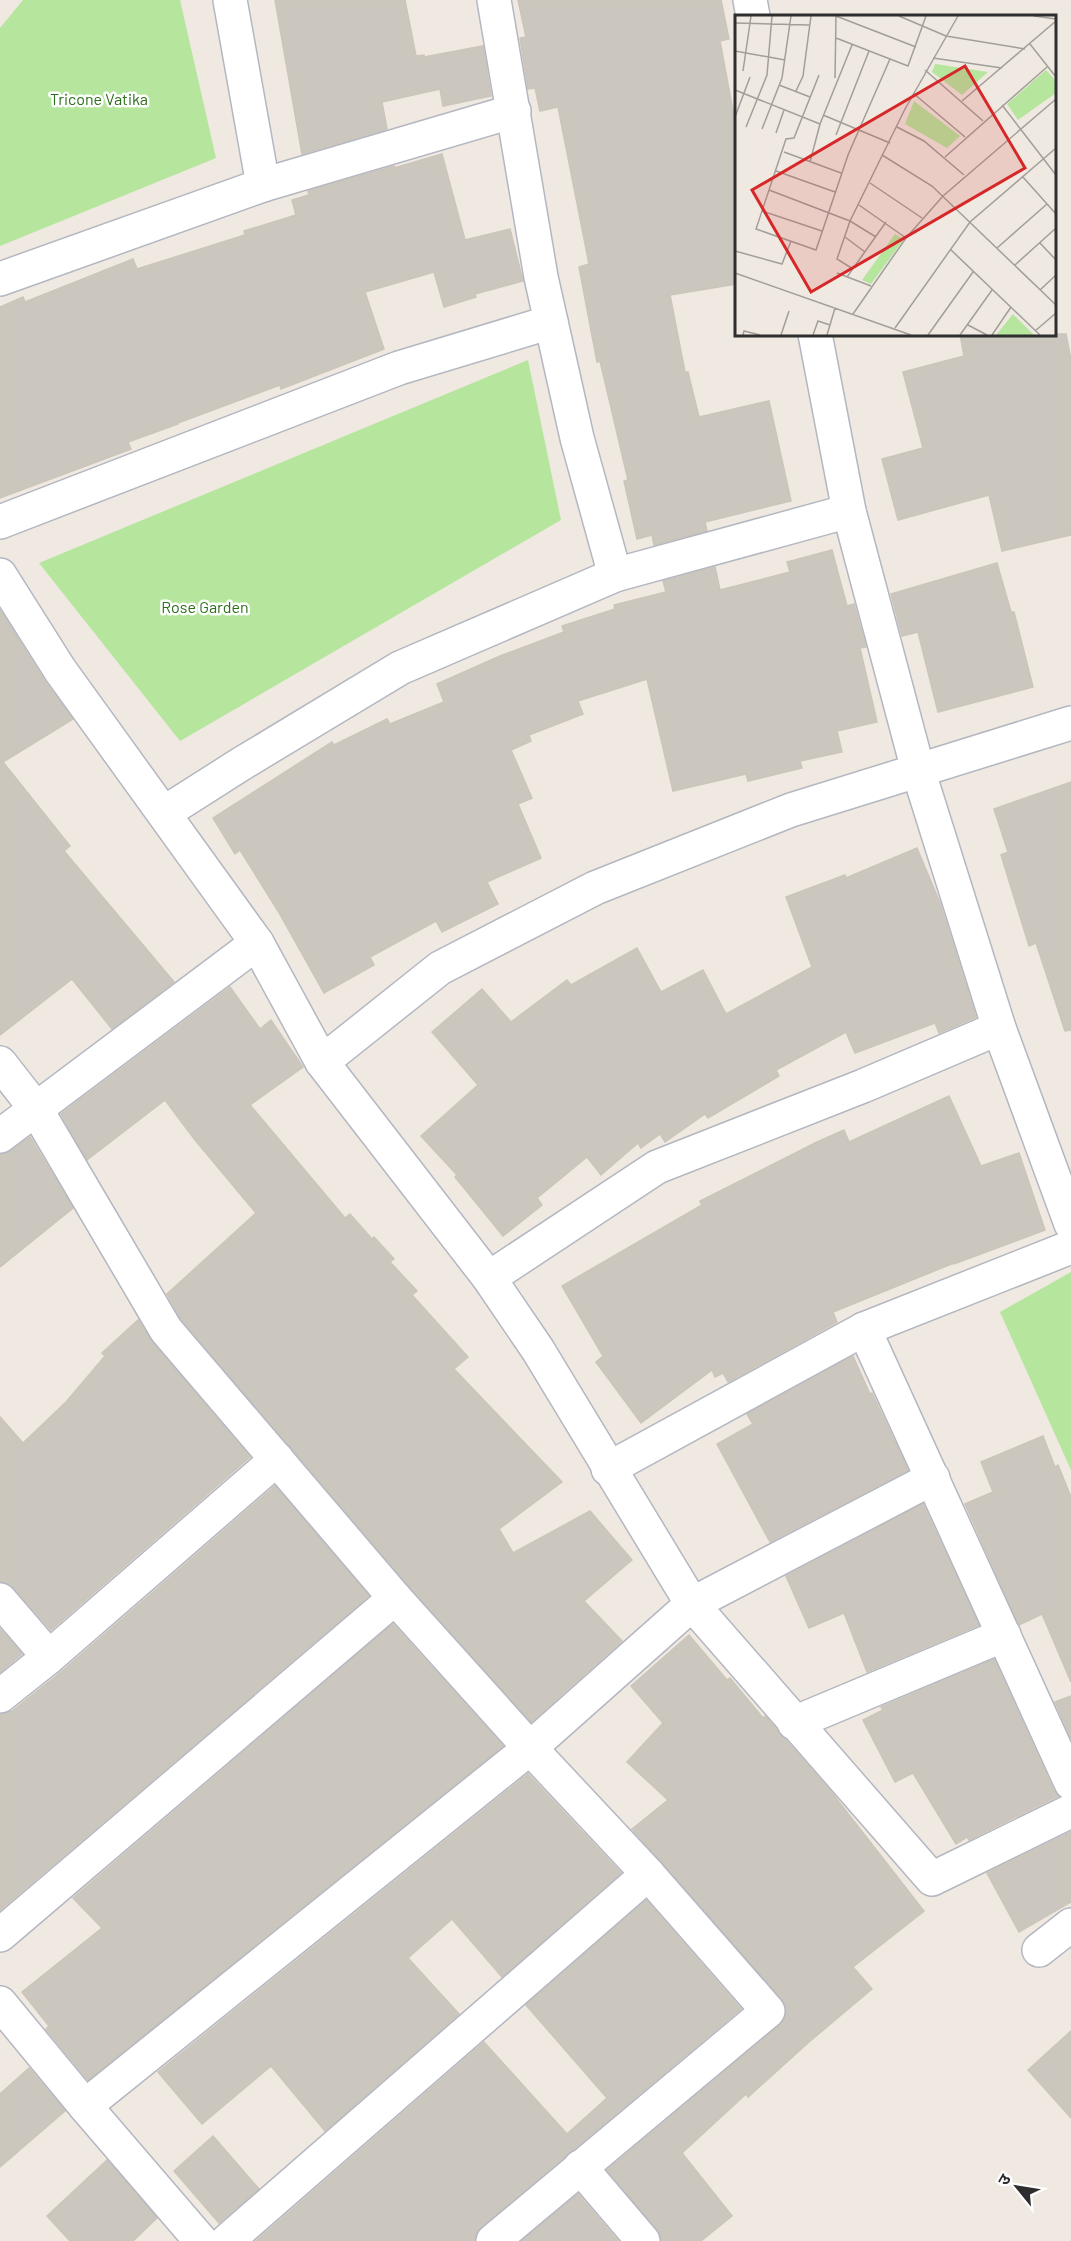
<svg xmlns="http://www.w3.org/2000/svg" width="1071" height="2241" font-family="Barlow,'Noto Sans Devanagari',sans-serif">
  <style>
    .green { fill: #b6e59e }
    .building { fill: #cbc7bf; stroke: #cbc5ba; stroke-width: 1.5 }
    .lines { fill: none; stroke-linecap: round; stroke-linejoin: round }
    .minor-casing { stroke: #b4b7c1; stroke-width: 36 }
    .tertiary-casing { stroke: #b4b7c1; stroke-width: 36 }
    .minor { stroke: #fff; stroke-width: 33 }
    .tertiary { stroke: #fff; stroke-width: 33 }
    .labels { text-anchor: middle; stroke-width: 5; stroke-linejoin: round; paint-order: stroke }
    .park-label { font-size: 16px; fill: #2c6e1b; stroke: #fff }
    .inset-road { fill: none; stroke: #a29e99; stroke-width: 1.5 }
    .view { fill: #d62828; fill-opacity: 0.15; stroke: #d62828; stroke-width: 3 }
    .inset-edge { fill: none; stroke: #2e2e2e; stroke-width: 3 }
  </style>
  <rect width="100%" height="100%" fill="#efe9e1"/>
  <!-- green -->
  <g class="green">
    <path d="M23 0H180L216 158 0 246V28Z"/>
    <path d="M528 360 561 520 180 741 39 563Z"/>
    <path d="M1071 1272V1470L1000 1312Z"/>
  </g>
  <!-- building -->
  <g class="building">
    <path d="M275 0H405L416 56 424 55V57L483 46 491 96 443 106 440 89 382 102 387 129 302 154Z"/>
    <path d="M518 0H721L729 39 720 41 736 127V284L670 295 685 372H688L699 417 769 401 791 501 705 522 707 531 654 545 652 535 637 539 624 481 628 480 600 361 597 362 579 267 589 264 558 107 540 111 535 88 528 89 520 38 526 37Z"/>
    <path d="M442 154 465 240 510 229 523 281 475 294 476 297 444 307 434 272 365 292 384 349 281 389 280 385 178 423V424L128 442 131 449 0 498V307L23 297 25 302 133 259 137 269 245 235 244 231 296 215 292 200 309 195 308 191 394 166V168Z"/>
    <path d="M960 334H1066L1071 360V535L1002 551 989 495 898 520 882 459 923 448 903 372 964 356Z"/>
    <path d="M832 550 847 606 854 604 866 647 860 648 877 722 837 731 842 752 800 761 802 768 748 781 746 774 673 791 647 679 578 701 583 714 529 735 531 741 511 750 532 798 518 804 541 858 487 882 498 904 442 932 436 921 370 957 374 965 324 993 278 911 240 850 235 854 213 818 332 742 334 745 387 719 390 724 444 702 437 684 500 656 564 632 562 626 615 609 614 605 666 592 663 581 715 567 720 590 790 572 787 562Z"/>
    <path d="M997 563 1011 612H1014L1033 687 938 712 918 632 902 636 891 594Z"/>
    <path d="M0 610 44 680 73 719 3 762 70 846 64 851 174 982 112 1029 72 979 0 1035Z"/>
    <path d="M1071 782V1030L1065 1031 1036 943 1029 946 1001 855 1008 852 994 809Z"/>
    <path d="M917 848 940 903 976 1017 939 1033 935 1023 855 1053 846 1032 776 1070 779 1076 708 1118 705 1114 665 1142 660 1134 641 1148 638 1143 601 1175 587 1157 537 1198 542 1205 503 1236 455 1177 457 1175 421 1136 478 1085 432 1032 482 989 511 1022 567 980 571 985 637 948 661 992 703 970 726 1014 812 967 786 897 845 875 846 878Z"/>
    <path d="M230 987 260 1029 271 1020 303 1067 250 1105 345 1218 350 1214 372 1239 374 1237 394 1259 390 1262 417 1291 412 1295 468 1357 454 1369 562 1482 499 1529 513 1553 590 1511 632 1560 584 1601 622 1641 531 1722 409 1586 181 1319 167 1294 256 1213 195 1140 165 1100 87 1160 61 1114Z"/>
    <path d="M949 1096 981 1166 1019 1153 1045 1230 954 1264V1263L833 1312 837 1322 728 1382 723 1373 715 1377 712 1370 641 1423 596 1362 603 1356 562 1286 702 1205 700 1201 817 1142 844 1130 849 1142Z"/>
    <path d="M30 1137 73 1208 0 1267V1154L11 1151Z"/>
    <path d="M138 1320 152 1342 250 1457 51 1630 14 1588 7 1583 0 1582V1417L23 1443 66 1402 105 1356 102 1353Z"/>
    <path d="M853 1356 870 1394 872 1393 908 1470 770 1542 717 1444 753 1424 747 1414Z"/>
    <path d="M1043 1436 1055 1467 1058 1465 1071 1497V1682L1042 1614 1019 1625 965 1504 993 1492 981 1462Z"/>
    <path d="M275 1486 369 1596 0 1910V1714L12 1711 61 1672Z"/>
    <path d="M923 1504 979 1625 867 1672 844 1613 809 1628 786 1576Z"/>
    <path d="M393 1624 503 1746 88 2080 46 2029 49 2026 22 1992 102 1928 73 1898Z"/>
    <path d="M0 1629 22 1654 0 1672Z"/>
    <path d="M689 1635 727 1680 730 1678 763 1718 765 1716 832 1793 924 1911 853 1967 872 1989 809 2042 748 2097 746 2094 682 2153 732 2216 701 2241H661L657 2229 607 2170 780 2025 785 2018 786 2008 782 1999 632 1829 668 1800 627 1762 663 1723 631 1686Z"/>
    <path d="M994 1659 1054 1791 1058 1796 969 1840 967 1837 956 1844 913 1773 895 1782 863 1720 883 1710 881 1707Z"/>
    <path d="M1071 1696V1738L1055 1702Z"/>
    <path d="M528 1774 621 1873 502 1977 452 1919 408 1958 459 2014 325 2131 271 2066 202 2124 158 2072Z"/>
    <path d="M1071 1832V1902L1019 1932 987 1873Z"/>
    <path d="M646 1900 741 2009 481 2227 476 2234 475 2241H256L484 2042 567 2134 607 2098 526 2005Z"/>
    <path d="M1071 2031V2118L1028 2070Z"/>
    <path d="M29 2068 65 2111 0 2167V2094Z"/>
    <path d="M213 2136 259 2189 219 2223 174 2171Z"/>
    <path d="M107 2160 157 2218 133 2241H70L47 2216Z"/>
    <path d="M578 2194 618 2241H522Z"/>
  </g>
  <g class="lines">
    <defs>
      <g id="minor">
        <path d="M230 0 263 185"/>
        <path d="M494 0 541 277 577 438 615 575"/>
        <path d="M750 0 753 16"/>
        <path d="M0 279 263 185 514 111"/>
        <path d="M815 334 849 511 918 770 999 1028 1071 1224"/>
        <path d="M0 522 399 368 551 322"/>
        <path d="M164 813 241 764 400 668 615 575 849 511"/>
        <path d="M322 1062 489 1278 538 1350 692 1604 932 1879 1071 1811"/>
        <path d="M0 1063 36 1109 166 1330 395 1598 530 1748 648 1874 768 2011 493 2241"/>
        <path d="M0 1136 257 943"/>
        <path d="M489 1278 657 1167 863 1086 999 1028"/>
        <path d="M864 1329 1071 1783"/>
        <path d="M608 1469 864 1329 1071 1247"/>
        <path d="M0 1600 49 1657"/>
        <path d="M0 1696 49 1657 277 1459"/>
        <path d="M794 1723 1004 1635"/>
        <path d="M0 1935 395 1598"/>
        <path d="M1039 1950 1071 1925"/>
        <path d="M0 2003 85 2106 201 2241"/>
        <path d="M85 2106 530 1748 692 1604 933 1478"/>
        <path d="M580 2167 643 2241"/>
        <path d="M227 2241 648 1874"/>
      </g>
      <path id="tertiary" d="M0 575 60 670 257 943 322 1062 440 968 595 888 791 810 1071 723"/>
    </defs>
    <!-- minor casing -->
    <use href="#minor" class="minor-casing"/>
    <!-- tertiary casing -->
    <use href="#tertiary" class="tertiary-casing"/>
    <!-- minor -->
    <use href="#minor" class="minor"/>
    <!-- tertiary -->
    <use href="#tertiary" class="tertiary"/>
  </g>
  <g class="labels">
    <!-- park labels -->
    <g class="park-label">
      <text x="99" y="105">Tricone Vatika</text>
      <text x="205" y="613">Rose Garden</text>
    </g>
  </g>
  <!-- overview -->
  <g transform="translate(735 15)">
    <rect width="321" height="321" fill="#efe9e1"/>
    <path d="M200 49H201L253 57 227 80 197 57ZM311 55 321 66V78L283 105 272 89ZM179 86 225 121 212 133 170 109ZM160 219 169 224 136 269 127 265ZM278 299 299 320H261Z" fill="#b6e59e"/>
    <path class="inset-road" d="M101 1 181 32M164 1 211 21 290 34M299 1 321 4M0 8 74 10M101 23 173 51 191 1M295 29 321 62M0 36 50 45M198 43 267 53M190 55 248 106M8 56 16 1M84 60 59 123 51 124 21 214 81 235 113 140 155 44M100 63 101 1M44 70 75 82M0 75 85 109M61 76 68 61 76 1M178 78 230 122M227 86 321 6M267 90 321 160M88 100 155 128M0 102 15 62M11 112 32 60 37 1M162 112 189 126 229 160M27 114 47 63 56 1M41 118 49 95M101 120 134 36M49 137 106 158M147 140 197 171 321 290M210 142 312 52M75 147 85 109 117 30M41 156 100 177M287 161 321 199M135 168 187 203M34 175 115 206 141 222M124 190 171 223M27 196 87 216M110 222 130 237M305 228 321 245M262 233 312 189M215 234 305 320M0 236 47 249 56 226M280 250 321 213M118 254 102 244 115 206 170 94 223 1M0 258 176 320M102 258 136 271M112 262 151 207M305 275 321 260M118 299 171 223 208 181 321 84M233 310 252 320M160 313 235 207 321 133M300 316 321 298M8 320 9 316 25 320M46 320 54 296M78 320 83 306 95 310M92 320 100 293M193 320 238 257M225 320 257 275M257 320 276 292"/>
    <path class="view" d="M230 51 290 153 76 277 17 175Z"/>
    <rect width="321" height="321" class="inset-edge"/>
  </g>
  <!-- north arrow -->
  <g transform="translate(1017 2187) rotate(300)" stroke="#ffffff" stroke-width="4.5" paint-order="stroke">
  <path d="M0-4.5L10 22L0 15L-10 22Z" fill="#2e2e2e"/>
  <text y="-9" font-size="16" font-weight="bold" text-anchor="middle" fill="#2e2e2e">उ</text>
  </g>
</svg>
